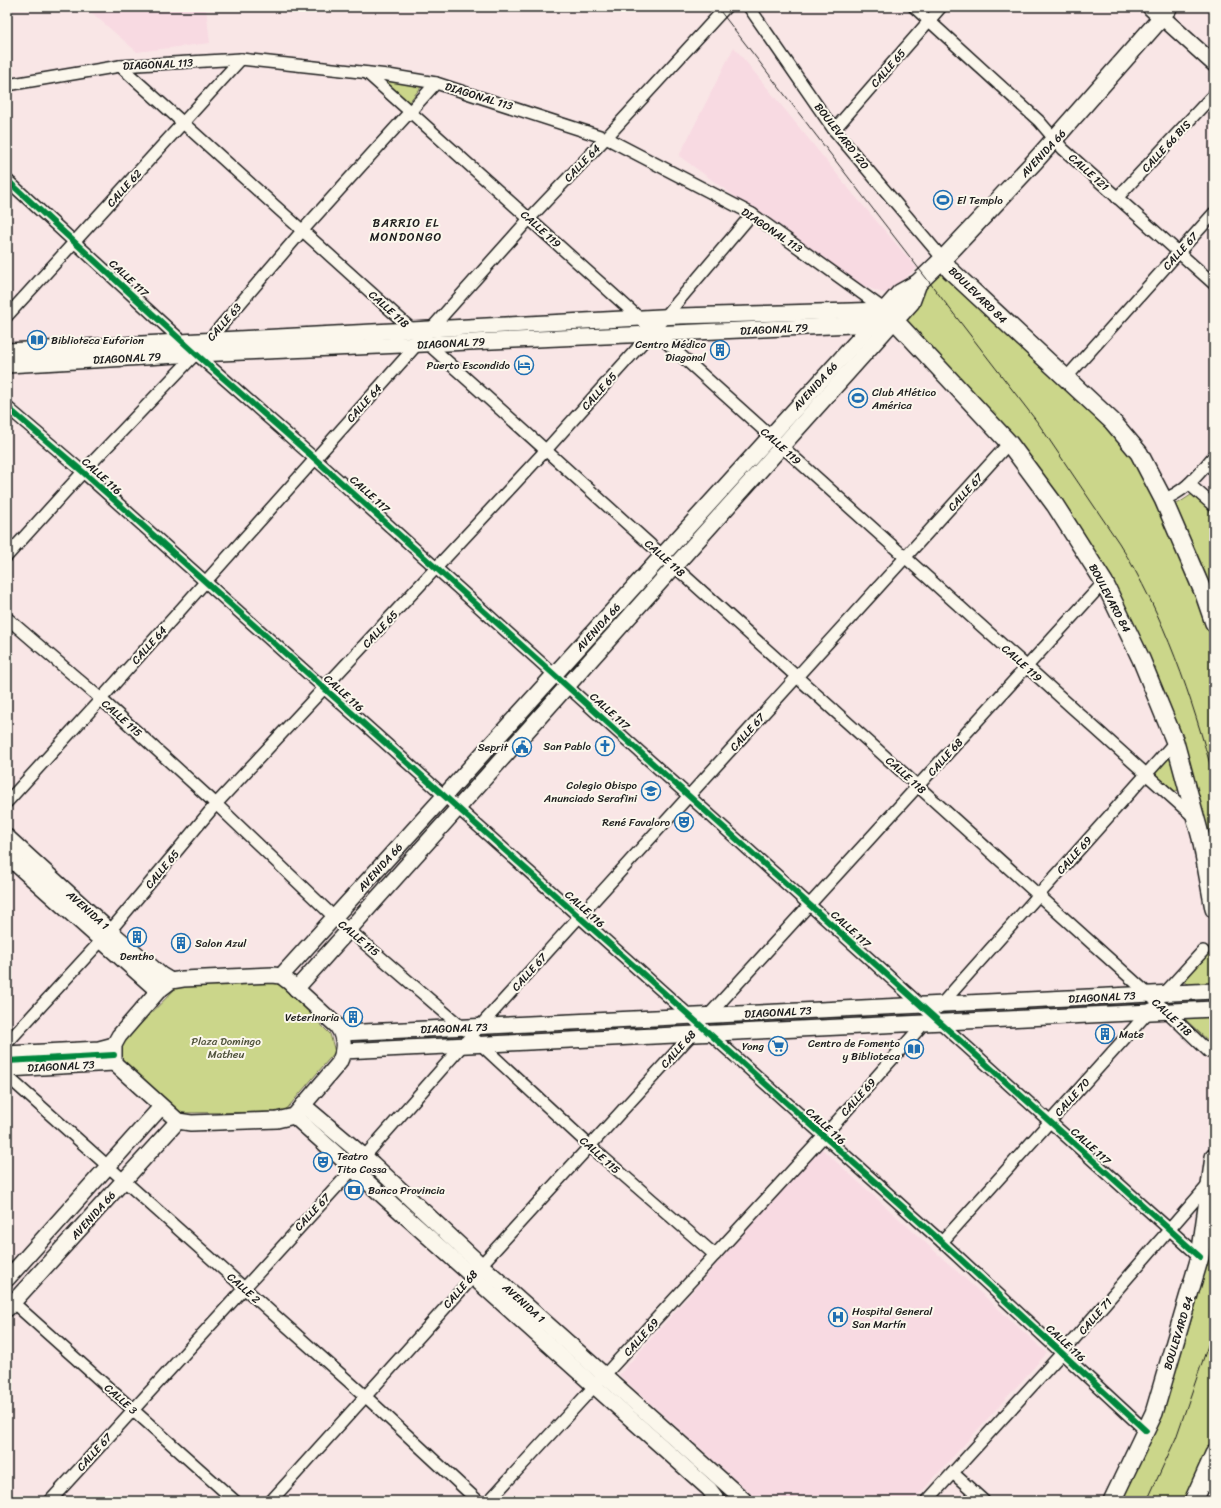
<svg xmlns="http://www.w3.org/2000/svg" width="1221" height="1508" font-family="Sriracha,sans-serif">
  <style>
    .built { fill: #f8dae2 }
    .green { fill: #cbd68a; stroke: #747953 }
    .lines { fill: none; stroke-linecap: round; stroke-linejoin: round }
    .minor-casing { stroke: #1c1c1c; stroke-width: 14 }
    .major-casing { stroke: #1c1c1c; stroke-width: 18 }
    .highway-casing { stroke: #1c1c1c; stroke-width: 20 }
    .minor { stroke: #fbf7ec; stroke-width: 11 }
    .major { stroke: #fbf7ec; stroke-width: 15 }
    .highway { stroke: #fbf7ec; stroke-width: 17 }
    .tram { stroke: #1c1c1c; stroke-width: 1 }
    .cycleway-casing { stroke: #fbf7ec; stroke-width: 8 }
    .cycleway { stroke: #00873e; stroke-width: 6 }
    .labels { text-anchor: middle; stroke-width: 4; stroke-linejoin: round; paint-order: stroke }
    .street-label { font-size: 11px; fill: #1c1c1c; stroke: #fbf7ec }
    .poi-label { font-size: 11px; fill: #1c1c1c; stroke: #fbf7ec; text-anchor: end }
    .park-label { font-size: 11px; fill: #51543d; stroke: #fbf7ec }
    .neighbourhood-label { font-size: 12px; letter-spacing: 1px; fill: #1c1c1c; stroke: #fbf7ec }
  </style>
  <rect width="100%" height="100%" fill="#f9e6e6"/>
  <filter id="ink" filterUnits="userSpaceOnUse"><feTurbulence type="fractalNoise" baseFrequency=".025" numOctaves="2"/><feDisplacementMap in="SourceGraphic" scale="8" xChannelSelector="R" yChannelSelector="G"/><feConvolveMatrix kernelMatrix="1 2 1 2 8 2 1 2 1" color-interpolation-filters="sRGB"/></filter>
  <g filter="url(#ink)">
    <!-- built -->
    <g class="built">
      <path d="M85 7H206L210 43 137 52Z"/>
      <path d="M734 47 854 195 917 268 886 294 852 282 679 156Z"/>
      <path d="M820 1147 1047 1353 913 1501H759L619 1375Z"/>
    </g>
    <!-- green -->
    <g class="green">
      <path d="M381 79 423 85 408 103Z"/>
      <path d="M941 270 1108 426 1135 458 1161 515 1197 598 1214 645V840L1206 836 1108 578 905 320 924 286Z"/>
      <path d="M1194 493 1214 511V612L1171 508Z"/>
      <path d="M1171 752 1181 790 1175 791 1156 775V768Z"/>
      <path d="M1210 945 1213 980 1207 986 1191 987 1183 981 1206 953Z"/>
      <path d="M278 981 330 1034 335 1052 284 1112 175 1113 122 1061 121 1044 180 984Z"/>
      <path d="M1186 1015H1214V1046L1186 1020Z"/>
      <path d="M1214 1199V1433L1185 1501H1117L1158 1417 1176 1369 1193 1314 1206 1259Z"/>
    </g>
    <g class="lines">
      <defs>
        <g id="minor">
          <path d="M749 7 834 130 943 259"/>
          <path d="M914 7 1039 121 1063 149 1214 284"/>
          <path d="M120 66 1157 1002 1209 1052"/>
          <path d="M367 73 1196 819"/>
          <path d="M7 85 120 66 241 59 388 75 436 83 606 138 752 214 885 310"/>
          <path d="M834 130 941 7"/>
          <path d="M7 180 196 354 314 458 1200 1257"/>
          <path d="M1117 198 1214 94"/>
          <path d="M7 316 241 59"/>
          <path d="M1066 378 1214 213"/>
          <path d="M7 407 83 472 942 1242 1146 1431"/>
          <path d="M1189 484 1214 506"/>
          <path d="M1163 499C1185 493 1199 473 1214 456"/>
          <path d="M7 556 83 472 208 341 302 231 436 83"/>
          <path d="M7 618 101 699 216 804 334 917 465 1030"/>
          <path d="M7 802 101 699 529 219 606 138 726 7"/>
          <path d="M1162 996 1203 951"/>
          <path d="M938 1008 1175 742"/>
          <path d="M707 1017 1104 582"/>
          <path d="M477 1041 590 1146 715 1255"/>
          <path d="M7 1043 110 931 216 804 546 450 653 331 752 214"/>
          <path d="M7 1076 365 1396 478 1501"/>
          <path d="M942 1242 1151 1009"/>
          <path d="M7 1297 235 1501"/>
          <path d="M953 1473 984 1501"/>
          <path d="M1203 1480 1214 1490"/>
          <path d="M50 1501 364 1157 462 1046 1009 443"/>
          <path d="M271 1501 473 1277 481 1265 694 1032"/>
          <path d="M489 1501 823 1137 926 1021"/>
          <path d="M927 1501 1062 1353 1209 1184"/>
        </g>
        <g id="major">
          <path d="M1170 7 1162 17 1214 64"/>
          <path d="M7 351 680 316 885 310"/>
          <path d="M7 365 196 354 875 324"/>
          <path d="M7 837 110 931 161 975 171 981"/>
          <path d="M7 856 158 991"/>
          <path d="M273 975 281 976 289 982 337 1026C345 1037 345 1051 339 1063L294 1116 277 1120 191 1123 178 1121 114 1063V1045L119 1036 158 991 171 981 183 979Z"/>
          <path d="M281 976 885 310"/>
          <path d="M296 989 894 321"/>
          <path d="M342 1033 1214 991"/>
          <path d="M343 1051 1214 1009"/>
          <path d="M7 1054 99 1049 114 1045"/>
          <path d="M7 1069 114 1063"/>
          <path d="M303 1105 373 1164 481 1265 745 1501"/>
          <path d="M294 1116 709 1489 718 1501"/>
          <path d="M7 1279 161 1107"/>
          <path d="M7 1309 178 1121"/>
        </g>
        <g id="highway">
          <path d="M1151 7 1162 17 1035 161 943 259 918 283 900 293 885 310 1009 443 1055 505 1104 582 1141 659 1175 742 1201 838 1214 909"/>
          <path d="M943 259 950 270 1112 421 1139 453 1163 499 1204 594 1214 623"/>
          <path d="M894 321 911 302 918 283"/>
          <path d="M1112 1501 1154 1413 1200 1257 1214 1157"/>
          <path d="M1193 1501 1214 1454"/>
        </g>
      </defs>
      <!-- minor casing -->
      <use href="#minor" class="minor-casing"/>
      <!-- major casing -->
      <use href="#major" class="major-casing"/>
      <!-- highway casing -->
      <use href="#highway" class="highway-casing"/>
      <!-- minor -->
      <use href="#minor" class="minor"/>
      <!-- major -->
      <use href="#major" class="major"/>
      <!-- highway -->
      <use href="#highway" class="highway"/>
      <!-- tram -->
      <g class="tram">
        <path d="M717 7 1038 423 1119 543C1164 615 1192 697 1214 779"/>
        <path d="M1147 1501 1176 1438 1214 1328"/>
      </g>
      <defs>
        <g id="cycleway">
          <path d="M7 180 196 354 314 458 1200 1257"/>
          <path d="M7 407 83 472 942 1242 1146 1431"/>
          <path d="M7 1061 114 1055"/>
        </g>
      </defs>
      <!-- cycleway casing -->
      <use href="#cycleway" class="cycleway-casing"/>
      <!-- cycleway -->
      <use href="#cycleway" class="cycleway"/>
    </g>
  </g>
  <!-- icons -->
  <defs>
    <symbol id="stadium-ring" viewBox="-11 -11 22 22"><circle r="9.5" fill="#fbf7ec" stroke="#1f6fb2" stroke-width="1.5"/><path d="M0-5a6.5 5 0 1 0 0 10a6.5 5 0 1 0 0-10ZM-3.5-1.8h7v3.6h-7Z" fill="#1f6fb2"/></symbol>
    <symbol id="library-ring" viewBox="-11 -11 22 22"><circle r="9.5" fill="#fbf7ec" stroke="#1f6fb2" stroke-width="1.5"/><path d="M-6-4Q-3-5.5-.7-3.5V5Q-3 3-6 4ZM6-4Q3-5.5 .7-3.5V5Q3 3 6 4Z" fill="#1f6fb2"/></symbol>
    <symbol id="building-ring" viewBox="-11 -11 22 22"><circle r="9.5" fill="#fbf7ec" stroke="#1f6fb2" stroke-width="1.5"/><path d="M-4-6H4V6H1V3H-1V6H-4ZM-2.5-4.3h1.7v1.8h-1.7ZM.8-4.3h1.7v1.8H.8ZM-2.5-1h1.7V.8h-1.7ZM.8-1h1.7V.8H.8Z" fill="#1f6fb2"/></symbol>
    <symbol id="hotel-ring" viewBox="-11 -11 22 22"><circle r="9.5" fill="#fbf7ec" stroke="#1f6fb2" stroke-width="1.5"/><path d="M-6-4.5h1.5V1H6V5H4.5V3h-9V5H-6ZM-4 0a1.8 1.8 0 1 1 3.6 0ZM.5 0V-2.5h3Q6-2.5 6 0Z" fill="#1f6fb2"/></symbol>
    <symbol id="church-ring" viewBox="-11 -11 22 22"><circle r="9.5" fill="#fbf7ec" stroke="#1f6fb2" stroke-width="1.5"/><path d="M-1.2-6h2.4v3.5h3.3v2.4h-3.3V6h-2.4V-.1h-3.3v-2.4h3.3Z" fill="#1f6fb2"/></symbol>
    <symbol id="civic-ring" viewBox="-11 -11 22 22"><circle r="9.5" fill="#fbf7ec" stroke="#1f6fb2" stroke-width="1.5"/><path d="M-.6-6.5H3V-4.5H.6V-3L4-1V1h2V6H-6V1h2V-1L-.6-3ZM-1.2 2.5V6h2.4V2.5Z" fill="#1f6fb2"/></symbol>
    <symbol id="school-ring" viewBox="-11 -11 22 22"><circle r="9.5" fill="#fbf7ec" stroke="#1f6fb2" stroke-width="1.5"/><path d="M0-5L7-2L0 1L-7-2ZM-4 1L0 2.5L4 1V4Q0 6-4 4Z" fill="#1f6fb2"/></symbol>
    <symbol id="theatre-ring" viewBox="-11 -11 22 22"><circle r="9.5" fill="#fbf7ec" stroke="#1f6fb2" stroke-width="1.5"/><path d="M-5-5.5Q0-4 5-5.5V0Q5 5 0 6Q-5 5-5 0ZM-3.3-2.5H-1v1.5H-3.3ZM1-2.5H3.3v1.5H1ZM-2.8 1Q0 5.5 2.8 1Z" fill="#1f6fb2"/></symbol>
    <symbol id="supermarket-ring" viewBox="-11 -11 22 22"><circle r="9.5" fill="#fbf7ec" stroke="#1f6fb2" stroke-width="1.5"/><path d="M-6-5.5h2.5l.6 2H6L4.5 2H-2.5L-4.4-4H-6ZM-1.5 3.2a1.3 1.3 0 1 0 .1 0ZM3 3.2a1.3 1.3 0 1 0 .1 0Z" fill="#1f6fb2"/></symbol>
    <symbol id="bank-ring" viewBox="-11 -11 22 22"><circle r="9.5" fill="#fbf7ec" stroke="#1f6fb2" stroke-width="1.5"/><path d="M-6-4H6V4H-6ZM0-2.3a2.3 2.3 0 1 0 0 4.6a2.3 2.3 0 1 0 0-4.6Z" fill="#1f6fb2"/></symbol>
    <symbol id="hospital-ring" viewBox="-11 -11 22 22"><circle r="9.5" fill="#fbf7ec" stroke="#1f6fb2" stroke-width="1.5"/><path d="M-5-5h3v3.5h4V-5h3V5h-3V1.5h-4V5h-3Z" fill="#1f6fb2"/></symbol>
  </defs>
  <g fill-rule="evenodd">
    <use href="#stadium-ring" x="932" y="189" width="22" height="22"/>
    <use href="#library-ring" x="26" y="329" width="22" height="22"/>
    <use href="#building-ring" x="709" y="339" width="22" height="22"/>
    <use href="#hotel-ring" x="513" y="354" width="22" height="22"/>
    <use href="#stadium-ring" x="847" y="387" width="22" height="22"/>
    <use href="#church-ring" x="594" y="735" width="22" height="22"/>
    <use href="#civic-ring" x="511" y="736" width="22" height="22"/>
    <use href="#school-ring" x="640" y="780" width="22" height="22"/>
    <use href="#theatre-ring" x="673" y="811" width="22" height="22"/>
    <use href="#building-ring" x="126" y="926" width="22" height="22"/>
    <use href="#building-ring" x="170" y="932" width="22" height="22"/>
    <use href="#building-ring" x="342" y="1006" width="22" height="22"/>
    <use href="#building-ring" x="1094" y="1023" width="22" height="22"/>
    <use href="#supermarket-ring" x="767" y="1035" width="22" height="22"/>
    <use href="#library-ring" x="903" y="1038" width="22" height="22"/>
    <use href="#theatre-ring" x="312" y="1151" width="22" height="22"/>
    <use href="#bank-ring" x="343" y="1179" width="22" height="22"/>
    <use href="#hospital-ring" x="827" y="1306" width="22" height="22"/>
  </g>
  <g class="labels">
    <!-- street labels -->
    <g class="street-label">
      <text transform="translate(158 64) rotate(-3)" y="4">DIAGONAL 113</text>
      <text transform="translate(888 68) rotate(-49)" y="4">CALLE 65</text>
      <text transform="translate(479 96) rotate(17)" y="4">DIAGONAL 113</text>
      <text transform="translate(842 136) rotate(52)" y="4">BOULEVARD 120</text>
      <text transform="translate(1166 146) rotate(-47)" y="4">CALLE 66 BIS</text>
      <text transform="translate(1043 153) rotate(-47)" y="4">AVENIDA 66</text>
      <text transform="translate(582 163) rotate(-46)" y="4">CALLE 64</text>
      <text transform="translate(1089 172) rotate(42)" y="4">CALLE 121</text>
      <text transform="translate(124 188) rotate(-48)" y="4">CALLE 62</text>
      <text transform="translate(541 229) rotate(42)" y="4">CALLE 119</text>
      <text transform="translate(772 230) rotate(34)" y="4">DIAGONAL 113</text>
      <text transform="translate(1180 251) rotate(-48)" y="4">CALLE 67</text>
      <text transform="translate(129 278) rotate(43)" y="4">CALLE 117</text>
      <text transform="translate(978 295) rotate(44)" y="4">BOULEVARD 84</text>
      <text transform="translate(389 309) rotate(42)" y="4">CALLE 118</text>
      <text transform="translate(224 322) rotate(-49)" y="4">CALLE 63</text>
      <text transform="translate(774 329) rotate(-3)" y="4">DIAGONAL 79</text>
      <text transform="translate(451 343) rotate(-3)" y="4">DIAGONAL 79</text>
      <text transform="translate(127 358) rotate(-3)" y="4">DIAGONAL 79</text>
      <text transform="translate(815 386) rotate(-48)" y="4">AVENIDA 66</text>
      <text transform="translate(599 391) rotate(-48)" y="4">CALLE 65</text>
      <text transform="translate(364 403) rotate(-48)" y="4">CALLE 64</text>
      <text transform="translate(781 446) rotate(42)" y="4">CALLE 119</text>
      <text transform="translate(102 476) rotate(42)" y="4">CALLE 116</text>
      <text transform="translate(965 492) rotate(-48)" y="4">CALLE 67</text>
      <text transform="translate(370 494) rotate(42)" y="4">CALLE 117</text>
      <text transform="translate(665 558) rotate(42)" y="4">CALLE 118</text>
      <text transform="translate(1110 598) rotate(62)" y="4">BOULEVARD 84</text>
      <text transform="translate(598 627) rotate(-48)" y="4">AVENIDA 66</text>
      <text transform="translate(380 629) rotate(-47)" y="4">CALLE 65</text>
      <text transform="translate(149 645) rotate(-48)" y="4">CALLE 64</text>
      <text transform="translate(1022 663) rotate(42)" y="4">CALLE 119</text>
      <text transform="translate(344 693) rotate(42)" y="4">CALLE 116</text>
      <text transform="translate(610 711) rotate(42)" y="4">CALLE 117</text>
      <text transform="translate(122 718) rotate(42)" y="4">CALLE 115</text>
      <text transform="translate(747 732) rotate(-48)" y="4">CALLE 67</text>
      <text transform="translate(945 757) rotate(-48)" y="4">CALLE 68</text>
      <text transform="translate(906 775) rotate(42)" y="4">CALLE 118</text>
      <text transform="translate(1074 855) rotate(-48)" y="4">CALLE 69</text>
      <text transform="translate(380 867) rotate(-48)" y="4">AVENIDA 66</text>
      <text transform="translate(162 869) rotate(-50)" y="4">CALLE 65</text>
      <text transform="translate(585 909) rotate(42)" y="4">CALLE 116</text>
      <text transform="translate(88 910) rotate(42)" y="4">AVENIDA 1</text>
      <text transform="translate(851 929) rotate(42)" y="4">CALLE 117</text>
      <text transform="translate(359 938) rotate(40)" y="4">CALLE 115</text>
      <text transform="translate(529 972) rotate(-48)" y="4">CALLE 67</text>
      <text transform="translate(1102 997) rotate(-3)" y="4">DIAGONAL 73</text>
      <text transform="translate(778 1012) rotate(-3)" y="4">DIAGONAL 73</text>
      <text transform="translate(1172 1017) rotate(43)" y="4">CALLE 118</text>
      <text transform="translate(454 1028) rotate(-2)" y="4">DIAGONAL 73</text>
      <text transform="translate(678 1049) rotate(-48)" y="4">CALLE 68</text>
      <text transform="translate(61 1066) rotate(-3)" y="4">DIAGONAL 73</text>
      <text transform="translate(858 1097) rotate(-48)" y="4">CALLE 69</text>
      <text transform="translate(1072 1097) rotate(-48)" y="4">CALLE 70</text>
      <text transform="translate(826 1126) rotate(42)" y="4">CALLE 116</text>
      <text transform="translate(1091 1146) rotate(42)" y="4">CALLE 117</text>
      <text transform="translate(600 1155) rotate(42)" y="4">CALLE 115</text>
      <text transform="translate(312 1212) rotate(-47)" y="4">CALLE 67</text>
      <text transform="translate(93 1215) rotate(-48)" y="4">AVENIDA 66</text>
      <text transform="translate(244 1288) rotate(42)" y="4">CALLE 2</text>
      <text transform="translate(460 1289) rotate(-49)" y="4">CALLE 68</text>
      <text transform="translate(524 1303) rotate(42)" y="4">AVENIDA 1</text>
      <text transform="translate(1095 1316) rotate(-49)" y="4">CALLE 71</text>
      <text transform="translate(1178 1333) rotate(-73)" y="4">BOULEVARD 84</text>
      <text transform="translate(641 1337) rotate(-48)" y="4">CALLE 69</text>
      <text transform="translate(1066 1343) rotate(43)" y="4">CALLE 116</text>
      <text transform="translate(121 1399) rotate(42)" y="4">CALLE 3</text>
      <text transform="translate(94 1452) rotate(-48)" y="4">CALLE 67</text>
    </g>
    <!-- poi labels -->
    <g class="poi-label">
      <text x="957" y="204" text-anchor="start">El Templo</text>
      <text x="51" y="344" text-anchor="start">Biblioteca Euforion</text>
      <text x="706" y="348">Centro Médico<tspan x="706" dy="13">Diagonal</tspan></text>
      <text x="510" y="369">Puerto Escondido</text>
      <text x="872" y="396" text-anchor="start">Club Atlético<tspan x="872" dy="13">América</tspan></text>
      <text x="591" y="750">San Pablo</text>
      <text x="508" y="751">Seprit</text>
      <text x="637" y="789">Colegio Obispo<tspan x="637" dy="13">Anunciado Serafini</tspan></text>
      <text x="670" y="826">René Favaloro</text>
      <text x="195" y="947" text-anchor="start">Salon Azul</text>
      <text x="137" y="960" text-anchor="middle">Dentho</text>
      <text x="339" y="1021">Veterinaria</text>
      <text x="1119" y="1038" text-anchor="start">Mate</text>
      <text x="900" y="1047">Centro de Fomento<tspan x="900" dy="13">y Biblioteca</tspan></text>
      <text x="764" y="1050">Yong</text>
      <text x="337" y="1160" text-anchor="start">Teatro<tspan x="337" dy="13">Tito Cossa</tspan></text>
      <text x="368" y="1194" text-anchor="start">Banco Provincia</text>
      <text x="852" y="1315" text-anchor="start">Hospital General<tspan x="852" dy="13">San Martín</tspan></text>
    </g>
    <!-- park labels -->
    <g class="park-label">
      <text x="226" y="1045">Plaza Domingo<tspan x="226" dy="13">Matheu</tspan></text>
    </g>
    <!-- neighbourhood labels -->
    <g class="neighbourhood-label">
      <text x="406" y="227">BARRIO EL<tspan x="406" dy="14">MONDONGO</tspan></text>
    </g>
  </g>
  <!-- margin -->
  <rect width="1221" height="1508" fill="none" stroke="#fbf7ec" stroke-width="24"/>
  <rect x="12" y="12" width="1197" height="1484" fill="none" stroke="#1c1c1c" stroke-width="1.5" filter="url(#ink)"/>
</svg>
